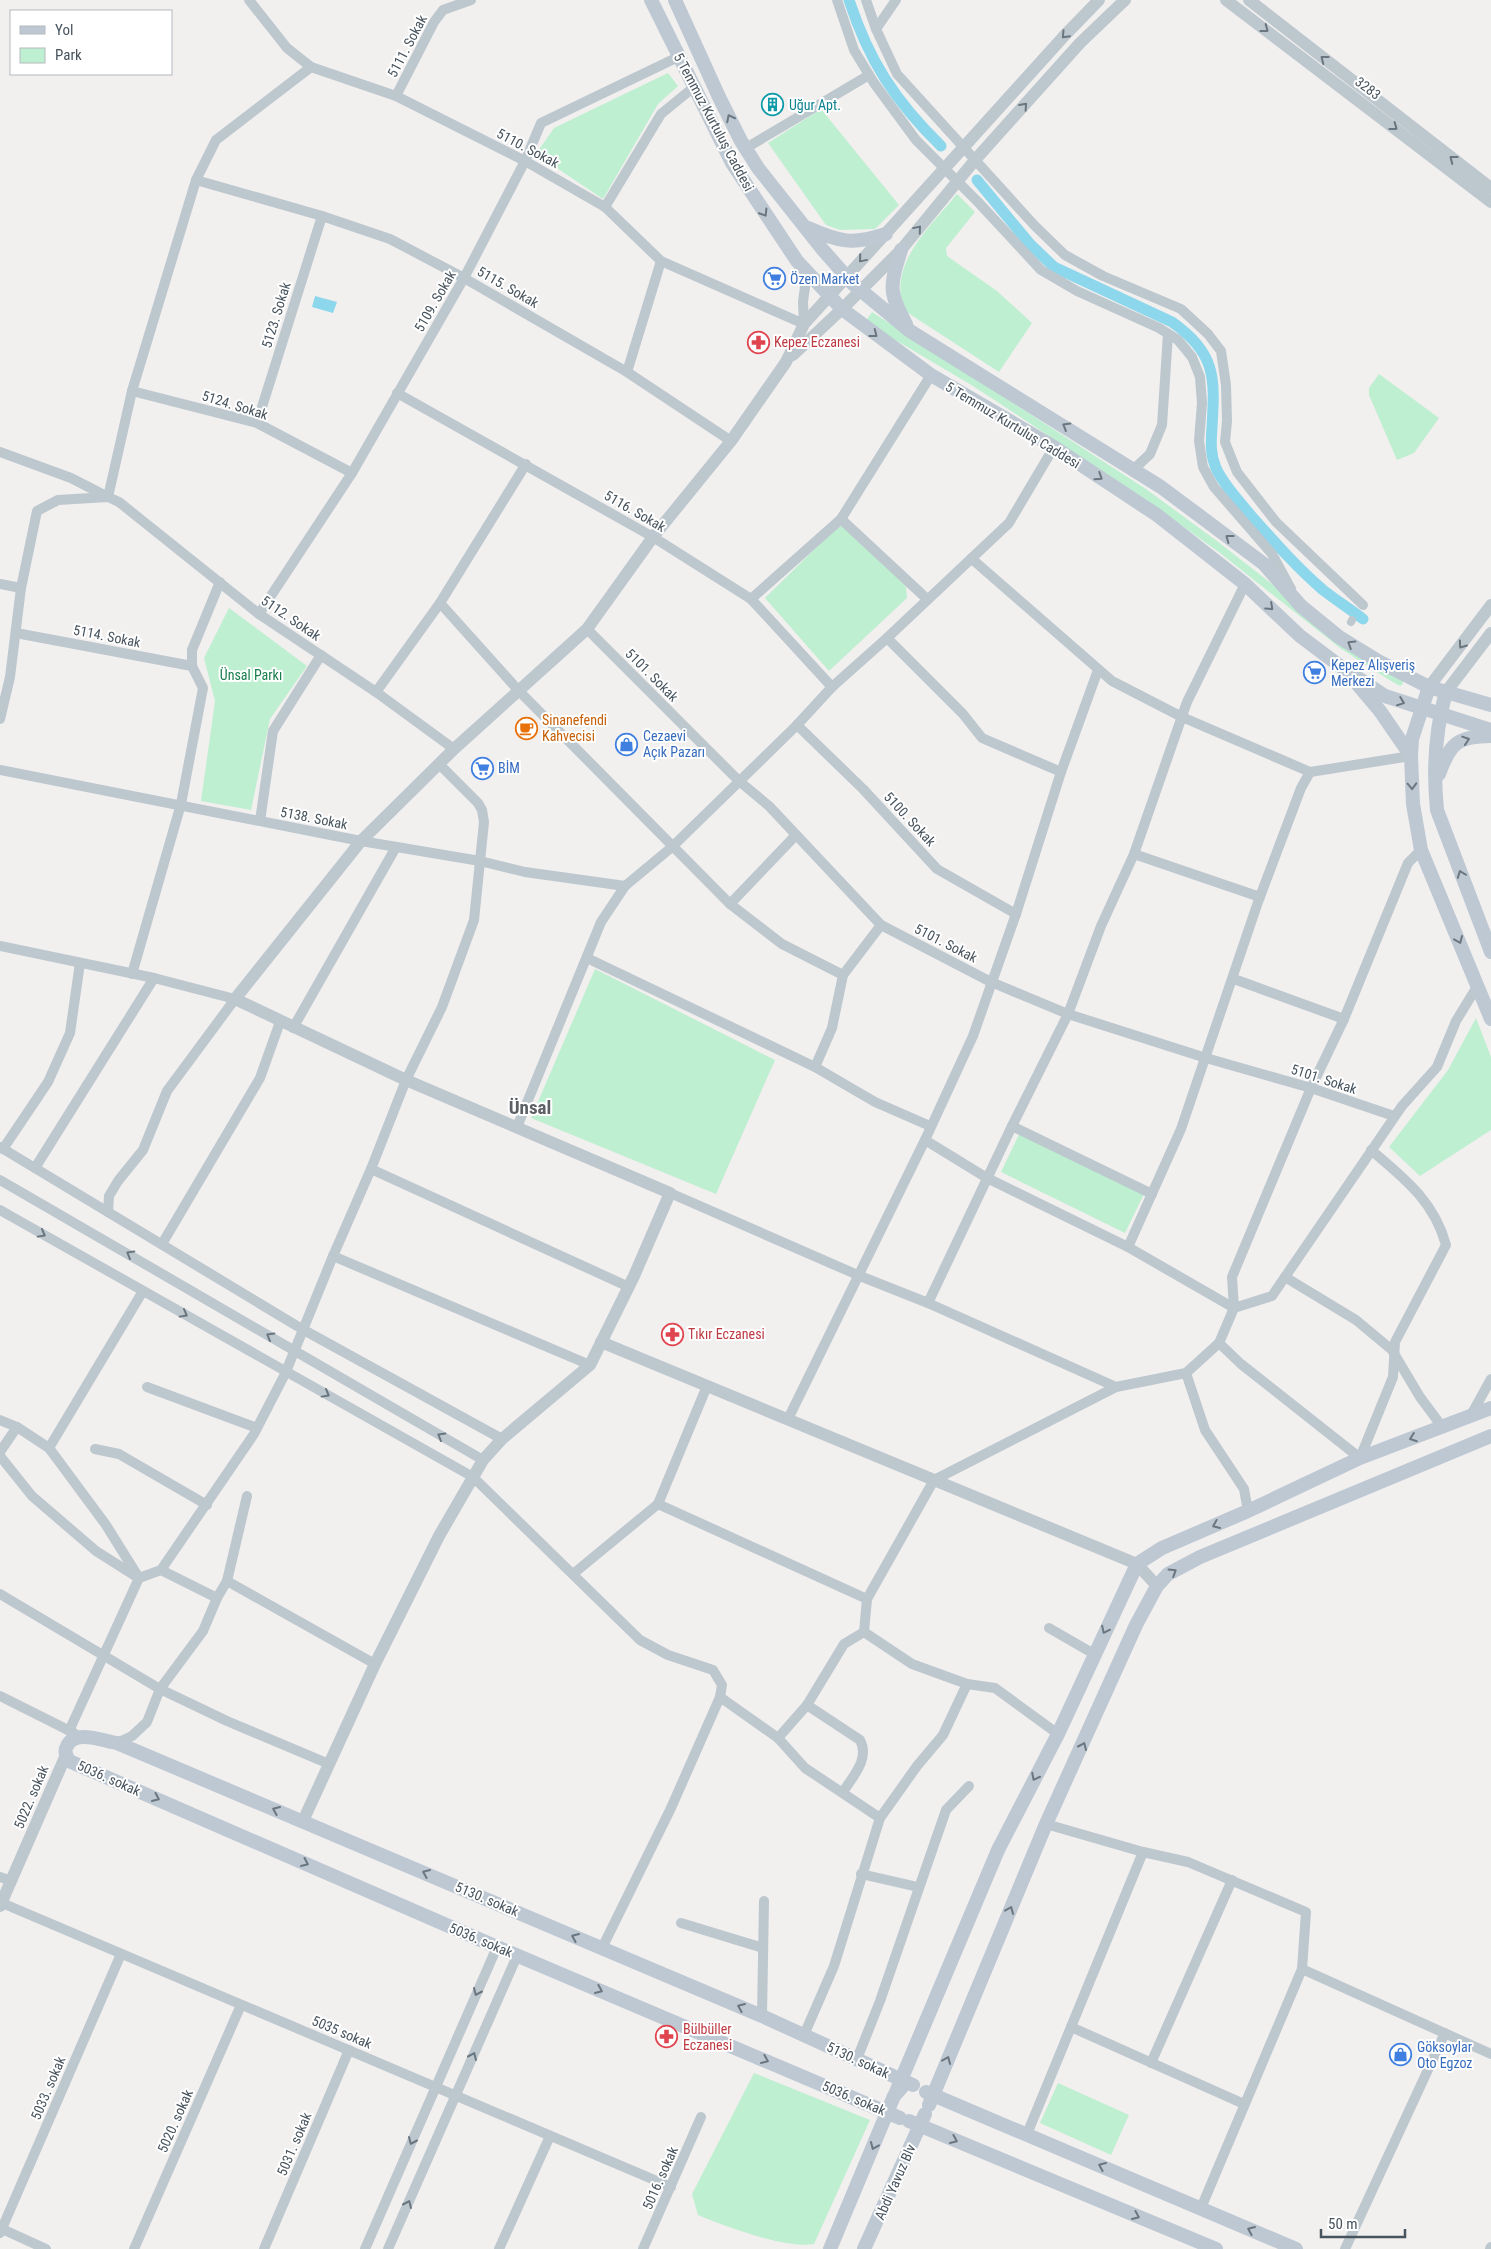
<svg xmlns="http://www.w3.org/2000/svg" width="1491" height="2249" font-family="'Roboto Condensed',sans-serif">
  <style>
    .green { fill: #beefd1 }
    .water { fill: #8cd7eb }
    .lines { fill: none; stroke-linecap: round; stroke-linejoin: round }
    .canal { stroke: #8cd7eb; stroke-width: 11 }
    .pedestrian { stroke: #bdc7ce; stroke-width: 8 }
    .minor { stroke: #bdc7ce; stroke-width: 10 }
    .tertiary { stroke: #bdc7ce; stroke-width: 12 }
    .secondary { stroke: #bdc8d3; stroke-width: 14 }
    .oneway { stroke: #6a767f }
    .oneway2 { stroke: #6a7680 }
    .labels { text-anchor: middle; stroke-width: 4; stroke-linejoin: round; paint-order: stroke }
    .street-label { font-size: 14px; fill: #47535d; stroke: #fff }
    .culture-label { font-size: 14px; fill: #0d838f; stroke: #fff; text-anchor: start }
    .shop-label { font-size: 14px; fill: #366cbe; stroke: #fff; text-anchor: start }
    .health-label { font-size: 14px; fill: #be3a42; stroke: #fff; text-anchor: start }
    .park-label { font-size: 14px; fill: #187e4c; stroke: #fff }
    .food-label { font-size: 14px; fill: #c56008; stroke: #fff; text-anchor: start }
    .district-label { font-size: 19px; font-weight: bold; fill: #5c6064; stroke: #fff }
  </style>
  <rect width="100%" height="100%" fill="#f2efef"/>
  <!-- green -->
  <g class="green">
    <path d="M668 73 678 86 658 104 603 199 536 154 554 128Z"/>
    <path d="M821 109 899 205 875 229 840 230 826 225 768 143Z"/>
    <path d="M957 194 975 212 946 248 947 256 997 291 1032 323 999 372 905 311C886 265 930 227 957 194Z"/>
    <path d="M872 312 1146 489 1217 541 1300 606 1403 679V684L1400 686 1391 681 1340 648 1220 553 1142 497 973 386 865 322Z"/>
    <path d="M1379 374 1439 418 1414 453 1397 460 1369 395V388Z"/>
    <path d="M842 526 877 557 906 587 907 598 829 671 765 598 837 527Z"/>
    <path d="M229 608 307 666 270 719 251 810 201 801 215 701 204 658Z"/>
    <path d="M595 969 775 1060 716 1194 531 1118Z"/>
    <path d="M1476 1018 1491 1057V1130L1420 1176 1389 1147 1448 1070Z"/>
    <path d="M1020 1132 1144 1194 1125 1233 1001 1172Z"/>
    <path d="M754 2073 870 2120 814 2244C787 2249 726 2227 698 2215L692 2194Z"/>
    <path d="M1058 2083 1129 2115 1111 2155 1040 2123Z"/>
  </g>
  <!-- water -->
  <path class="water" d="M315 296 337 302 333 313 312 307Z"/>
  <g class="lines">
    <!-- canal -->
    <g class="canal">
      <path d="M849 0C869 61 895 101 941 146"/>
      <path d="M977 180 1030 244 1054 267 1172 322C1216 353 1215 377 1212 427 1211 442 1210 454 1216 468 1223 484 1236 497 1247 511 1271 538 1295 566 1323 590 1336 600 1350 609 1363 619"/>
    </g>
    <!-- pedestrian -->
    <path class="pedestrian" d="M1351 622 1352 620"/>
    <!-- minor -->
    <g class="minor">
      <path d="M249 0 287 48 311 67 396 96 525 161 605 207 661 261 804 324 803 302 807 272"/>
      <path d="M837 0 854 50 874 83 916 140 978 202 1041 270 1077 291 1159 328 1178 340 1192 357 1200 377 1202 403 1199 441 1203 467 1214 487 1272 554 1291 589"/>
      <path d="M866 0 876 29 897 74 1035 226 1065 255 1103 276 1181 309 1208 334 1221 351 1226 385 1227 421 1225 442 1237 472 1276 522 1363 605"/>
      <path d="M876 29 896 0"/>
      <path d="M396 96 434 22 443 10 471 0"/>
      <path d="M746 148 869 75"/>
      <path d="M196 180 322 216 390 239 464 278 627 372 731 441"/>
      <path d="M605 207 661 114 694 87"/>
      <path d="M627 372 661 261"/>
      <path d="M132 391 257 423 352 473"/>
      <path d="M397 393 653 537 751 599 832 687"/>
      <path d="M257 423 322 216"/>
      <path d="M0 452 71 478 108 497 132 391 196 180 216 140 311 67"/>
      <path d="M1134 469 1150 454 1162 425 1168 334"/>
      <path d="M841 519 927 599"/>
      <path d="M972 559 1112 681 1182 717 1310 772 1411 756"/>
      <path d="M0 584 21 588"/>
      <path d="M751 599 841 519 931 375"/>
      <path d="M440 603 519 691 730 904 782 944 843 975"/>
      <path d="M259 614 352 473 464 278 525 161 541 123 678 57"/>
      <path d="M587 629 739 781 769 806 881 925 991 982 1068 1014 1206 1058 1311 1088 1394 1116"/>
      <path d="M16 633 192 666"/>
      <path d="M887 638 963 714 982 738 1061 772"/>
      <path d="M376 692 440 603 526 464"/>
      <path d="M0 719 10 677 21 588 37 511 58 500 108 497 119 502 259 614 376 692 454 749"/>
      <path d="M797 725 863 789 937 869 1016 914"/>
      <path d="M0 770 361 841 480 861 525 872 625 886"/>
      <path d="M260 821 273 731 321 655"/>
      <path d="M1134 854 1260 897"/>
      <path d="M730 904 796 835"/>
      <path d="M0 946 154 978 235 999 167 1091 143 1150 118 1181 109 1196 108 1212"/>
      <path d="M587 958 815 1067 875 1102 930 1126"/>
      <path d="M132 974 181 804 203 688 192 666V650L220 582"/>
      <path d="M1234 979 1344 1019"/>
      <path d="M293 1028 396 847"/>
      <path d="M815 1067 832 1028 843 975 881 925"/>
      <path d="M1012 1126 1152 1194"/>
      <path d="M517 1127 601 922 625 886 672 847 797 725 832 687 887 638 1009 523 1054 447"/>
      <path d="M925 1140 987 1178 1128 1247 1234 1308"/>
      <path d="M0 1147 302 1329 502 1439"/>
      <path d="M3 1149 48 1082 70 1033 80 963"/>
      <path d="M35 1168 154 978"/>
      <path d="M371 1169 629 1287"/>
      <path d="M0 1180 483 1460"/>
      <path d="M670 1193 860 1276 928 1303 1116 1387 1186 1373 1219 1343 1234 1308 1272 1296 1402 1106 1437 1067 1456 1021 1478 985"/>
      <path d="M0 1210 473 1477 640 1640 668 1655 713 1670 722 1685 720 1697 671 1808 602 1948"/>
      <path d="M162 1244 260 1078 280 1022"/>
      <path d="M1128 1247 1181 1129 1258 902 1301 788 1310 772"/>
      <path d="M333 1256 590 1365"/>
      <path d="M1285 1277 1356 1320 1392 1350 1420 1397 1443 1428"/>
      <path d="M928 1303 1012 1126 1068 1014 1101 926 1134 854 1187 702 1245 584"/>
      <path d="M1234 1308 1232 1277 1311 1088 1344 1019 1408 863 1421 850"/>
      <path d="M1219 1343 1241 1364 1360 1458 1393 1377 1395 1342 1446 1245C1434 1201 1404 1178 1371 1150"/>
      <path d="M1186 1373 1205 1430 1244 1489 1248 1511"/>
      <path d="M147 1387 257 1428"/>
      <path d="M1470 1417 1491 1379"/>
      <path d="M788 1419 925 1140 973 1036 1016 914 1061 772 1098 670"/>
      <path d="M0 1420 17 1427 49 1448 106 1525 139 1578"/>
      <path d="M49 1448 143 1291"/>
      <path d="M95 1449 119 1454 207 1505"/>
      <path d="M0 1452 17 1427"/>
      <path d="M0 1456 32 1496 96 1551 137 1577"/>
      <path d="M658 1504 707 1386"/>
      <path d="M161 1570 217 1598"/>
      <path d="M573 1574 658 1504 867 1599"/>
      <path d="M227 1581 375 1664"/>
      <path d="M0 1594 160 1689 227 1721 329 1764"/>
      <path d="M1049 1628 1094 1654"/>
      <path d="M0 1696 74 1733"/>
      <path d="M720 1697 778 1738 805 1768 880 1818"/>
      <path d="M807 1705 860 1740C870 1759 853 1776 843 1792"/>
      <path d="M69 1731 139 1578 161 1570 254 1434 285 1374 333 1256 371 1169 406 1080 442 1007 474 920 484 822 482 810 478 803 439 764"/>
      <path d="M1058 1734 995 1688 967 1684 912 1664 864 1632 867 1599 934 1480 1116 1387"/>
      <path d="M778 1738 807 1705 844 1644 864 1632"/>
      <path d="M117 1743 132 1736 147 1722 160 1689 203 1631 217 1598 227 1581 247 1496"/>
      <path d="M1046 1824 1143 1852 1188 1862 1306 1912 1302 1969 1201 2208"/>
      <path d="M861 1874 918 1887"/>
      <path d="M0 1877 11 1881"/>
      <path d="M2 1903 671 2187"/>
      <path d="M681 1923 763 1948"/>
      <path d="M1302 1969 1491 2054"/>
      <path d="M762 2016 764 1901"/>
      <path d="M1071 2027 1244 2104"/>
      <path d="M804 2035 834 1966 880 1818 917 1766 943 1735 967 1684"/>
      <path d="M857 2059 880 2001 946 1810 969 1786"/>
      <path d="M1151 2063 1232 1880"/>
      <path d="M1027 2134 1143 1852"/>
      <path d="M0 2228 46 2249"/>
      <path d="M0 2233 121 1954"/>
      <path d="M134 2249 241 2005"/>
      <path d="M264 2249 349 2050"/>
      <path d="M365 2249 497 1947"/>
      <path d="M388 2249 517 1956"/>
      <path d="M499 2249 550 2136"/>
      <path d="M643 2249 701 2117"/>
      <path d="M1345 2249 1445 2033"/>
      <path d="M1490 2249 1491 2247"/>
    </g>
    <!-- tertiary -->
    <g class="tertiary">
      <path d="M1226 0 1491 202"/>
      <path d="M1249 0 1491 188"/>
      <path d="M793 355 842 309 901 250 975 160 1080 43 1125 0"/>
      <path d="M1429 687 1491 605"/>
      <path d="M1446 692 1491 633"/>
      <path d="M601 1342 1137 1564 1157 1586"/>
      <path d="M303 1821 375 1664 439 1536 483 1460 502 1439 590 1365 634 1276 670 1193 406 1080 235 999 361 841 454 749 587 629 653 537 731 441 786 362 804 324 1065 35 1099 0"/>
      <path d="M0 1906 66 1755"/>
    </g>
    <!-- secondary -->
    <g class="secondary">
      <path d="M651 0 732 163 797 261 842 309 931 375 1054 447 1157 515 1245 584 1300 636 1340 666 1385 696 1491 730"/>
      <path d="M675 0 719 97 741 141 758 168 823 250 852 283 910 331 1161 487 1264 564 1301 606 1339 637 1378 661 1429 687 1491 705"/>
      <path d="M808 228C839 242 853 245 886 234"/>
      <path d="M901 250C890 286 888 291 906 324"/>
      <path d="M1358 685 1380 711 1411 756"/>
      <path d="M1429 687 1412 739 1411 756 1413 804 1421 850 1491 1019"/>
      <path d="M1446 692C1435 731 1433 770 1437 810L1491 952"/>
      <path d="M1439 774C1450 744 1457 736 1491 736"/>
      <path d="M896 2092 998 1850 1058 1734 1137 1564 1162 1548 1248 1511 1360 1458 1491 1408"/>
      <path d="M926 2092 1296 2249"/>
      <path d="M929 2105 1046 1824 1136 1625 1157 1586 1168 1574 1200 1557 1491 1436"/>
      <path d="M900 2118 497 1947 69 1761C66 1755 64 1751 67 1746 75 1729 103 1741 117 1743L762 2016 913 2085"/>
      <path d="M909 2121 1216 2249"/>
      <path d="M830 2249 894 2096 902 2087"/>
      <path d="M864 2249 925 2114"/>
    </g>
  </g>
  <!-- one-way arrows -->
  <defs><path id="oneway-chevron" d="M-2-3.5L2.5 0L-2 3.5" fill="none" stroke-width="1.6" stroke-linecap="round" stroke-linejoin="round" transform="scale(1.25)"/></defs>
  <g class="oneway">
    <use href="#oneway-chevron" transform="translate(1265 29) rotate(37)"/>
    <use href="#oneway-chevron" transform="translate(1065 35) rotate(133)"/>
    <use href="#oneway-chevron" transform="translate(1324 59) rotate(-142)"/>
    <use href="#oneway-chevron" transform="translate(1024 106) rotate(-48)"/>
    <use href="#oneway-chevron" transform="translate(1394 127) rotate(37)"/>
    <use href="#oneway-chevron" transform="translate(1453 159) rotate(-142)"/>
    <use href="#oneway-chevron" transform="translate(918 229) rotate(-50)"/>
    <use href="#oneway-chevron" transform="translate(862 259) rotate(130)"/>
    <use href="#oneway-chevron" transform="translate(1462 645) rotate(126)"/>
    <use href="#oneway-chevron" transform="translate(42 1234) rotate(29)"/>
    <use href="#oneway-chevron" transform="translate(130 1254) rotate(-150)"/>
    <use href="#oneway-chevron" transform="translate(184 1314) rotate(29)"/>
    <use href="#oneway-chevron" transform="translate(270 1336) rotate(-150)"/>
    <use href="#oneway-chevron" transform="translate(326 1394) rotate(29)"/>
    <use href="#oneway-chevron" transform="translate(441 1436) rotate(-150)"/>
    <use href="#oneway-chevron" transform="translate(477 1992) rotate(114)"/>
    <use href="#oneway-chevron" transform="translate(473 2056) rotate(-66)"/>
    <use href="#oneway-chevron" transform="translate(412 2141) rotate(114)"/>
    <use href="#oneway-chevron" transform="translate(408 2204) rotate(-66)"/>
  </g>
  <g class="oneway2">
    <use href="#oneway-chevron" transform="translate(730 118) rotate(-117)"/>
    <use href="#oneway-chevron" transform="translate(764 213) rotate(58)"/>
    <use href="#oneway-chevron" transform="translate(874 334) rotate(38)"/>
    <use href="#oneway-chevron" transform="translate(1066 426) rotate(-149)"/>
    <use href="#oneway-chevron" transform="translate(1099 477) rotate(33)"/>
    <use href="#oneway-chevron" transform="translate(1229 538) rotate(-143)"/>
    <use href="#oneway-chevron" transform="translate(1270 607) rotate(43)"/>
    <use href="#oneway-chevron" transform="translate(1351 644) rotate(-148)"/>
    <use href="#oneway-chevron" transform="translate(1401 702) rotate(21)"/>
    <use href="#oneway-chevron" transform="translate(1466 740) rotate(-18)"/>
    <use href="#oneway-chevron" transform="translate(1412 786) rotate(88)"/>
    <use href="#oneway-chevron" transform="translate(1461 874) rotate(-111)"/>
    <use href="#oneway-chevron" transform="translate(1459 940) rotate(67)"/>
    <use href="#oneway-chevron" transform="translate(1413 1438) rotate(160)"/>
    <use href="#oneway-chevron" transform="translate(1216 1525) rotate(157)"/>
    <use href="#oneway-chevron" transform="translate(1173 1572) rotate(-32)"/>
    <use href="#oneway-chevron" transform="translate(1105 1630) rotate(116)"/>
    <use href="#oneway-chevron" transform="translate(1083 1746) rotate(-66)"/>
    <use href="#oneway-chevron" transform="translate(1035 1777) rotate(117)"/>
    <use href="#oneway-chevron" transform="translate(156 1798) rotate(24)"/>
    <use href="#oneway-chevron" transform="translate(276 1810) rotate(-157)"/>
    <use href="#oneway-chevron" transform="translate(305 1863) rotate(24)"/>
    <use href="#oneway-chevron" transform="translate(426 1873) rotate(-157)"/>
    <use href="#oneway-chevron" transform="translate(1010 1910) rotate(-67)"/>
    <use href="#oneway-chevron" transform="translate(575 1937) rotate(-157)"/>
    <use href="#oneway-chevron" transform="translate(599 1990) rotate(23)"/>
    <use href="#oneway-chevron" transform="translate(741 2007) rotate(-157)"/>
    <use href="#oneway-chevron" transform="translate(765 2060) rotate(23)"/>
    <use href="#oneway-chevron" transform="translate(947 2060) rotate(-67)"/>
    <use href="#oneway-chevron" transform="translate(954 2140) rotate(23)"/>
    <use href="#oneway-chevron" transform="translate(874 2146) rotate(113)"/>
    <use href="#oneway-chevron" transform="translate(1102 2166) rotate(-157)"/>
    <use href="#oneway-chevron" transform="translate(1136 2216) rotate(23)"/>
    <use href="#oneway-chevron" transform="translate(1251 2230) rotate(-157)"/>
  </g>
  <!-- icons -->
  <defs>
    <symbol id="building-ring" viewBox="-11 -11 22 22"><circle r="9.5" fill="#fff" stroke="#0f9aa8" stroke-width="1.5"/><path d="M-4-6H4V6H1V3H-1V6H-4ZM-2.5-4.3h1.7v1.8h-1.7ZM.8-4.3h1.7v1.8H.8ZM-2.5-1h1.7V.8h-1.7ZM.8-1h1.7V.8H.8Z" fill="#0f9aa8"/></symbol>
    <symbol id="supermarket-ring" viewBox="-11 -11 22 22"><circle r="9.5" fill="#fff" stroke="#3f7fe0" stroke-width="1.5"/><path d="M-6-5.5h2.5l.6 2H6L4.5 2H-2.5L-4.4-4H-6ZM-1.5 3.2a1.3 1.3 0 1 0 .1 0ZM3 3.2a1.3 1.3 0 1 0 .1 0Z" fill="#3f7fe0"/></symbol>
    <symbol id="pharmacy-ring" viewBox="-11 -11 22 22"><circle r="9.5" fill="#fff" stroke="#e0444e" stroke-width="1.5"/><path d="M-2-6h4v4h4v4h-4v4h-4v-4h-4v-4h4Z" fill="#e0444e"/></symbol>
    <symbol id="cafe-ring" viewBox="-11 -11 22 22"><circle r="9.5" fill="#fff" stroke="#e8710a" stroke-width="1.5"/><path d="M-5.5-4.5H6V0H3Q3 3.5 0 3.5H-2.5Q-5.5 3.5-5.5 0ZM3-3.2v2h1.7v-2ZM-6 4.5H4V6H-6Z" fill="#e8710a"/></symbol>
    <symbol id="shop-ring" viewBox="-11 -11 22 22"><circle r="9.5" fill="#fff" stroke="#3f7fe0" stroke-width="1.5"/><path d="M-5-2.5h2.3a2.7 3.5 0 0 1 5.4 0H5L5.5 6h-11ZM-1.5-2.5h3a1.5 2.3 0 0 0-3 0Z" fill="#3f7fe0"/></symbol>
  </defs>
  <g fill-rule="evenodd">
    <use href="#building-ring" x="760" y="92" width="25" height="25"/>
    <use href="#supermarket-ring" x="762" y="266" width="25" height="25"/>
    <use href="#pharmacy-ring" x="746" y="330" width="25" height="25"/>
    <use href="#supermarket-ring" x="1302" y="660" width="25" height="25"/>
    <use href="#cafe-ring" x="514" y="716" width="25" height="25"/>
    <use href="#shop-ring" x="614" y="732" width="25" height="25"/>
    <use href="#supermarket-ring" x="470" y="756" width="25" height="25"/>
    <use href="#pharmacy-ring" x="660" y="1322" width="25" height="25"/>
    <use href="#pharmacy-ring" x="654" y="2024" width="25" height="25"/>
    <use href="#shop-ring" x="1388" y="2042" width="25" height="25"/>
  </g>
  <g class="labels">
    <!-- street labels -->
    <g class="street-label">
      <text transform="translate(407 46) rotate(-62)" y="5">5111. Sokak</text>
      <text transform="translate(1368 88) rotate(37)" y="5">3283</text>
      <text transform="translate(714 122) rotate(62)" y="5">5 Temmuz Kurtuluş Caddesi</text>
      <text transform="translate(528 148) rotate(28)" y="5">5110. Sokak</text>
      <text transform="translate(508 287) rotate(30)" y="5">5115. Sokak</text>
      <text transform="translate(435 301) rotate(-60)" y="5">5109. Sokak</text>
      <text transform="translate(276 315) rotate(-73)" y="5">5123. Sokak</text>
      <text transform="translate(235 405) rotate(17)" y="5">5124. Sokak</text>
      <text transform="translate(1013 425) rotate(31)" y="5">5 Temmuz Kurtuluş Caddesi</text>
      <text transform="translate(635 511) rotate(30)" y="5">5116. Sokak</text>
      <text transform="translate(291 618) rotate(34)" y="5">5112. Sokak</text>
      <text transform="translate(107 636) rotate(11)" y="5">5114. Sokak</text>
      <text transform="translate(652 675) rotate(45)" y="5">5101. Sokak</text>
      <text transform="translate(314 818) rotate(11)" y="5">5138. Sokak</text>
      <text transform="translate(910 819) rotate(47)" y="5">5100. Sokak</text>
      <text transform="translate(946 943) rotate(27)" y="5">5101. Sokak</text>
      <text transform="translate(1324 1079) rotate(18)" y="5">5101. Sokak</text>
      <text transform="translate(109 1778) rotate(24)" y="5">5036. sokak</text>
      <text transform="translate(31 1797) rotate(-67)" y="5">5022. sokak</text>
      <text transform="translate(487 1899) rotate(23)" y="5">5130. sokak</text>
      <text transform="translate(481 1940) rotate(23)" y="5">5036. sokak</text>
      <text transform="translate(342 2032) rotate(23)" y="5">5035 sokak</text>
      <text transform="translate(858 2060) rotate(25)" y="5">5130. sokak</text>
      <text transform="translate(48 2088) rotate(-67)" y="5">5033. sokak</text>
      <text transform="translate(854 2098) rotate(23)" y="5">5036. sokak</text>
      <text transform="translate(175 2121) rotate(-66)" y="5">5020. sokak</text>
      <text transform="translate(294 2144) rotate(-67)" y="5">5031. sokak</text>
      <text transform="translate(660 2178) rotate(-66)" y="5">5016. sokak</text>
      <text transform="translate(895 2182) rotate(-66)" y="5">Abdi Yavuz Blv</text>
    </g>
    <!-- culture labels -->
    <g class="culture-label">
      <text x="789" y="110">Uğur Apt.</text>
    </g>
    <!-- shop labels -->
    <g class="shop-label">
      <text x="790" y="284">Özen Market</text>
      <text x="1331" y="670">Kepez Alışveriş<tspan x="1331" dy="16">Merkezi</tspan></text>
      <text x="643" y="741">Cezaevi<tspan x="643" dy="16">Açık Pazarı</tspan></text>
      <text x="498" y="773">BİM</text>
      <text x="1417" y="2052">Göksoylar<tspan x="1417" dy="16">Oto Egzoz</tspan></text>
    </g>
    <!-- health labels -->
    <g class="health-label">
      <text x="774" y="347">Kepez Eczanesi</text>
      <text x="688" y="1339">Tıkır Eczanesi</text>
      <text x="683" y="2034">Bülbüller<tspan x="683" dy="16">Eczanesi</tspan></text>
    </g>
    <!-- park labels -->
    <g class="park-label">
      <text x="251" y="680">Ünsal Parkı</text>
    </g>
    <!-- food labels -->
    <g class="food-label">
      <text x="542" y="725">Sinanefendi<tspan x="542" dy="16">Kahvecisi</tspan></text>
    </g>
    <!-- district labels -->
    <g class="district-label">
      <text x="530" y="1114">Ünsal</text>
    </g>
  </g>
  <!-- legend -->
  <rect x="10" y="10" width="162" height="65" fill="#ffffff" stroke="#b5babe"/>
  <rect x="20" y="26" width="25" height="8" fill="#bdc8d3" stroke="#b5babe"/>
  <text x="55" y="35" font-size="15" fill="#47535d">Yol</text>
  <rect x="20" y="48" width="25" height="15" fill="#beefd1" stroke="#b5babe"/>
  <text x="55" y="60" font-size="15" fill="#47535d">Park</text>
  <!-- scale -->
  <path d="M1321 2229v8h84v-8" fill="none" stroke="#47535d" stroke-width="2.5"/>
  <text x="1328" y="2229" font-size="15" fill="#47535d" stroke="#ffffff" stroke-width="4" paint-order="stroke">50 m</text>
</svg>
